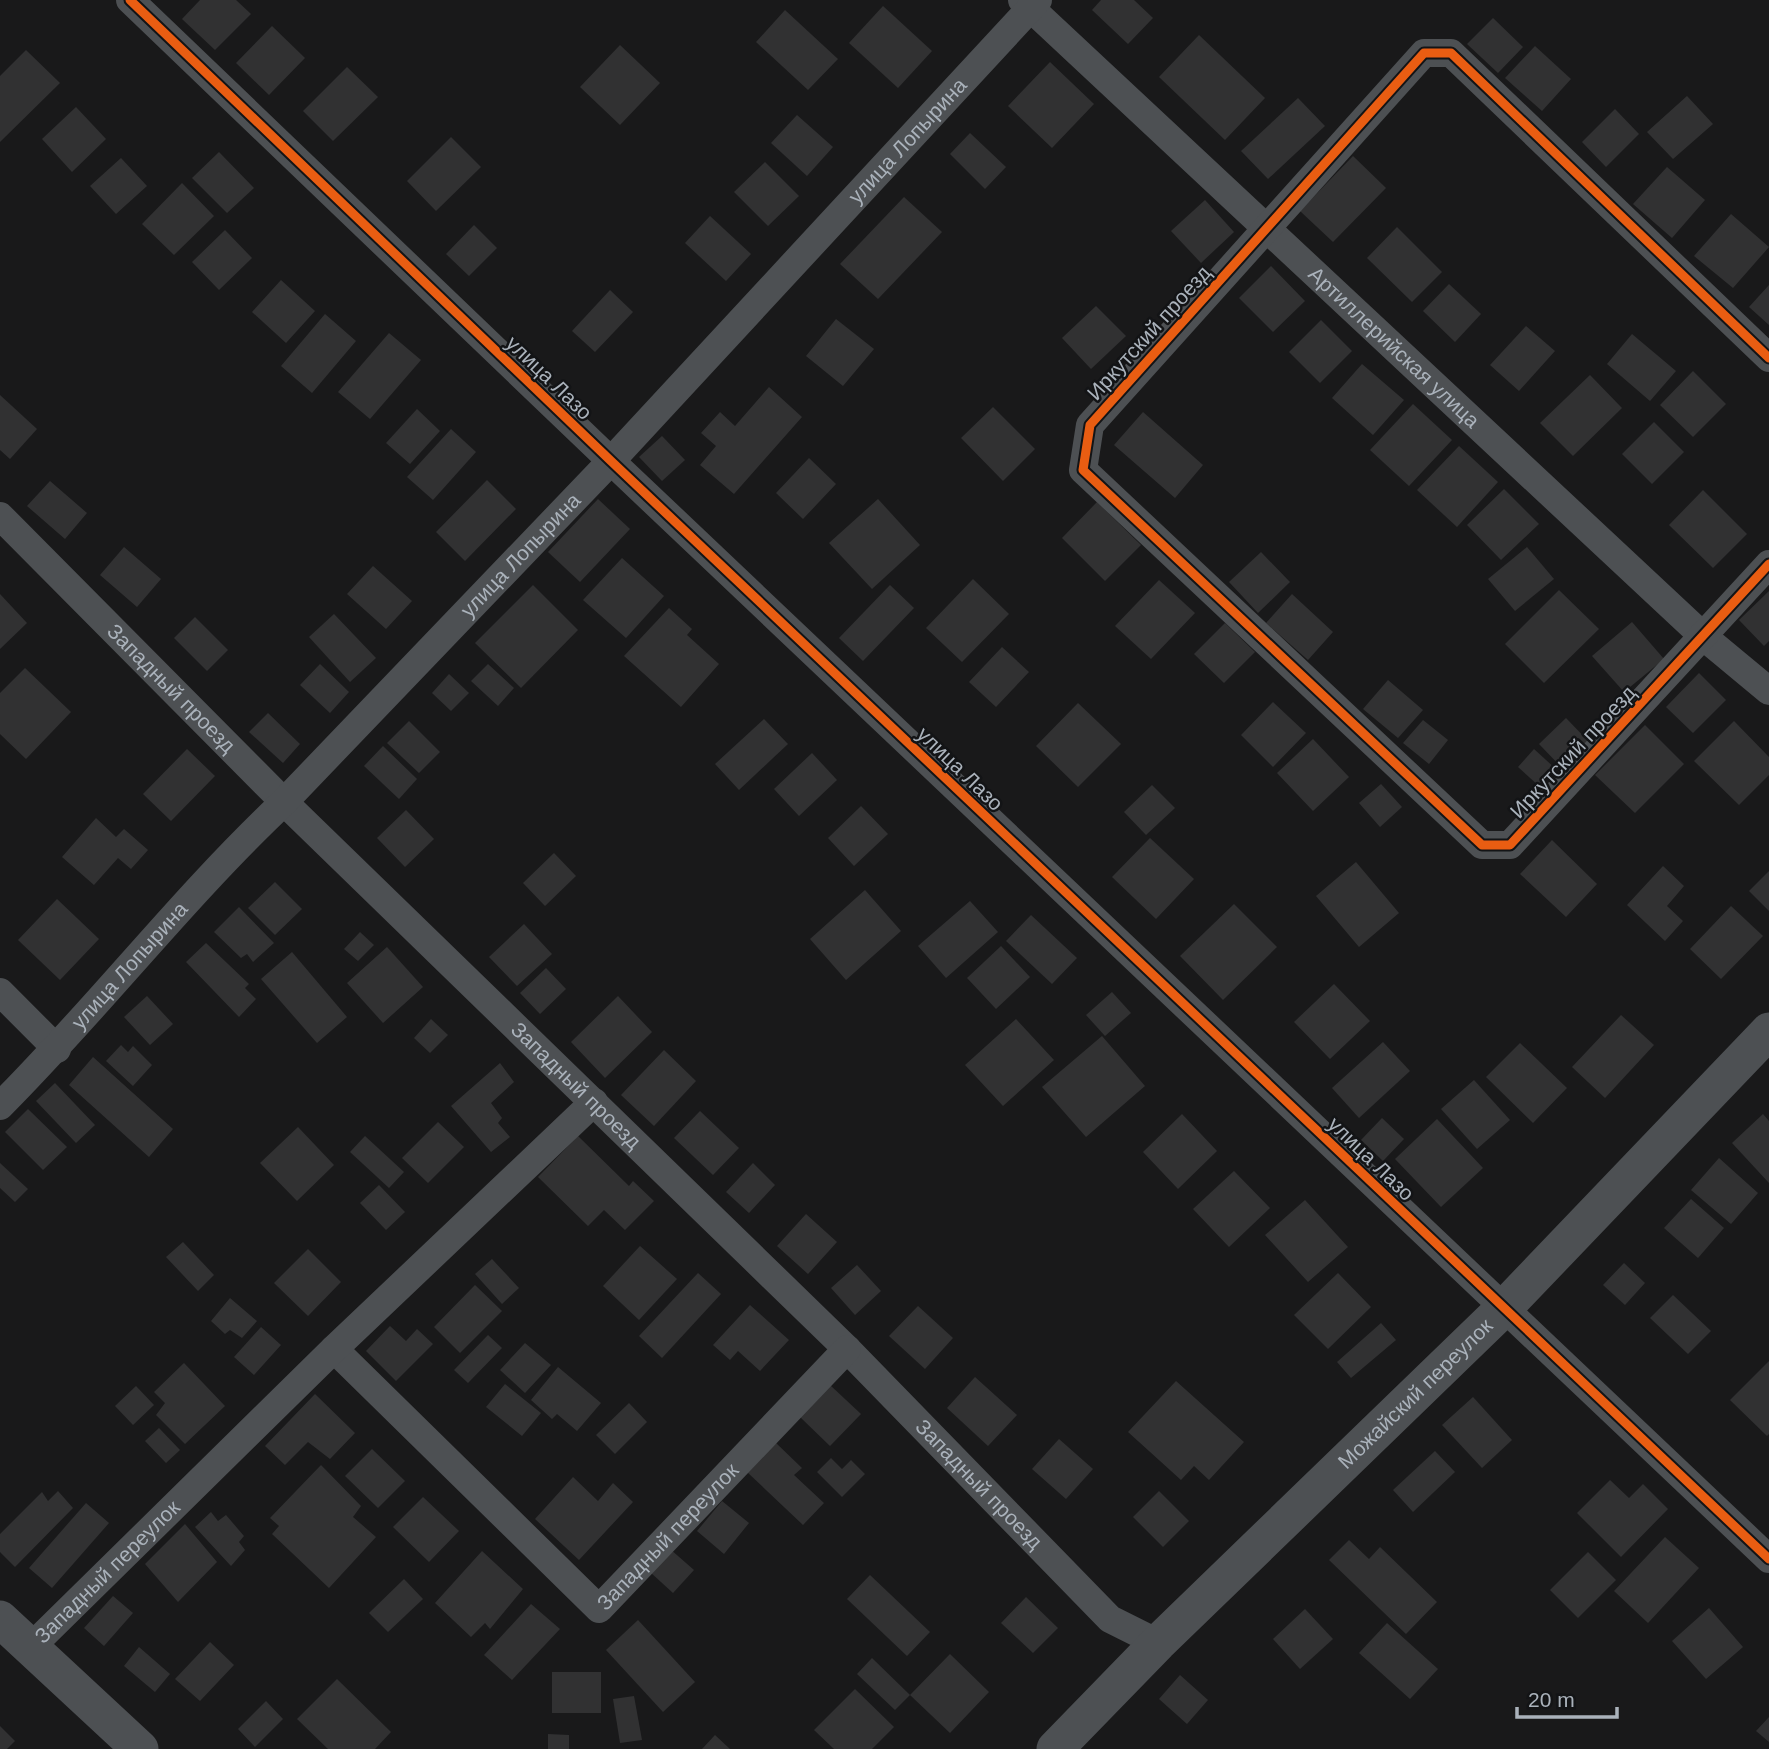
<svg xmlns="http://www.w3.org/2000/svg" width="1769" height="1749" font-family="Arial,sans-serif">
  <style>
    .building { fill: #313132 }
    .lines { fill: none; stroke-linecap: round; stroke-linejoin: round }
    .minor { stroke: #4d5053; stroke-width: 28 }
    .tertiary { stroke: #4d5053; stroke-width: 37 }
    .cycleway-casing { stroke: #131416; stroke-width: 13 }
    .cycleway { stroke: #e95d12; stroke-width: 9 }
    .labels { text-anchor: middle; stroke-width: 5; stroke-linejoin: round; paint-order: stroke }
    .street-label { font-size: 21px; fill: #aab2bb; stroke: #131416 }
  </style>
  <rect width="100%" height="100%" fill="#19191a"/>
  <!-- building -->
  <g class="building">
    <path d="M200 0H236L251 14 215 50 182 19Z"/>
    <path d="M1101 0H1134L1153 18 1128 44 1092 10Z"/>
    <path d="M883 6 932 51 898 88 849 43Z"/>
    <path d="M785 10 838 59 808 90 756 42Z"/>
    <path d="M1493 18 1523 47 1498 73 1467 44Z"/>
    <path d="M272 26 305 58 269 95 236 63Z"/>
    <path d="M1199 35 1265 98 1225 140 1159 77Z"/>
    <path d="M620 45 660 83 620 125 580 87Z"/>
    <path d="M1535 46 1571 79 1542 111 1505 78Z"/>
    <path d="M26 50 60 83 0 142V76Z"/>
    <path d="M1050 62 1094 104 1052 148 1008 106Z"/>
    <path d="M347 67 378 97 333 141 303 111Z"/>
    <path d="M1687 96 1713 124 1673 159 1647 132Z"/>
    <path d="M1298 98 1325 126 1268 179 1241 151Z"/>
    <path d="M76 107 106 139 72 172 42 139Z"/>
    <path d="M1615 109 1639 134 1606 167 1582 142Z"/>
    <path d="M797 115 833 147 807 176 771 143Z"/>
    <path d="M970 133 1006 167 985 189 950 154Z"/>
    <path d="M451 137 481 167 436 211 407 181Z"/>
    <path d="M219 152 254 188 227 213 192 178Z"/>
    <path d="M1353 156 1386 188 1333 242 1300 211Z"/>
    <path d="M121 158 147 186 116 214 90 186Z"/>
    <path d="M765 162 799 196 768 226 734 192Z"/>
    <path d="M1667 167 1705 200 1672 238 1633 204Z"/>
    <path d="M182 183 214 216 174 255 142 224Z"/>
    <path d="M904 197 942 232 878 299 840 264Z"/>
    <path d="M1205 200 1234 232 1201 263 1171 231Z"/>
    <path d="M1731 214 1769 247 1733 288 1694 256Z"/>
    <path d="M710 216 751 254 726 281 685 243Z"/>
    <path d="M474 225 497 248 469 276 446 254Z"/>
    <path d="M1397 227 1442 272 1412 302 1367 258Z"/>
    <path d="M225 230 252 258 219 290 192 262Z"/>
    <path d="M1271 266 1305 301 1273 332 1239 298Z"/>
    <path d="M281 280 315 311 286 343 252 312Z"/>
    <path d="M1449 284 1481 314 1455 342 1423 311Z"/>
    <path d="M1769 285V325L1749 307Z"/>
    <path d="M610 290 633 312 595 352 572 331Z"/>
    <path d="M1096 306 1126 336 1091 369 1062 338Z"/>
    <path d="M325 314 356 341 312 393 281 366Z"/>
    <path d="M836 319 874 349 843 386 806 356Z"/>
    <path d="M1321 320 1352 351 1320 383 1289 352Z"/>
    <path d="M1526 326 1555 351 1519 391 1490 365Z"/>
    <path d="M389 333 421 360 370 419 338 392Z"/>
    <path d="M1632 334 1676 371 1650 401 1607 364Z"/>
    <path d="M1362 364 1404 400 1373 435 1332 398Z"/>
    <path d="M1693 371 1726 404 1693 437 1660 405Z"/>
    <path d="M1590 375 1622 408 1573 456 1540 423Z"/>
    <path d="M769 387 802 417 734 494 700 465 716 446 701 433 720 412 735 426Z"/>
    <path d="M0 395 37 429 10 459 0 450Z"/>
    <path d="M1413 404 1452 440 1409 486 1370 450Z"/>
    <path d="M993 407 1035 449 1003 481 961 438Z"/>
    <path d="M417 409 440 431 410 464 386 443Z"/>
    <path d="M1143 412 1203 465 1175 498 1114 445Z"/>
    <path d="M1654 422 1684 452 1652 484 1622 454Z"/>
    <path d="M451 429 476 452 433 500 407 477Z"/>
    <path d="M662 436 685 460 662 481 639 457Z"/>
    <path d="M1459 446 1498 482 1457 527 1417 490Z"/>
    <path d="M809 458 836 484 803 519 776 493Z"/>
    <path d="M487 480 516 509 465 561 436 532Z"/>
    <path d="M50 481 87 513 65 539 27 506Z"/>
    <path d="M1504 489 1539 524 1501 560 1467 525Z"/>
    <path d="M1703 490 1747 534 1713 568 1669 525Z"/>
    <path d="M598 499 630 529 580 582 548 552Z"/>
    <path d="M878 499 920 545 872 589 829 543Z"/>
    <path d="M1097 502 1141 545 1105 581 1062 538Z"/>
    <path d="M124 547 161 579 137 607 100 575Z"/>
    <path d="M1527 547 1554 579 1515 611 1488 579Z"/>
    <path d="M1261 552 1290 582 1258 613 1229 582Z"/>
    <path d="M622 558 664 596 626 638 583 600Z"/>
    <path d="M373 566 412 601 386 629 347 594Z"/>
    <path d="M973 579 1009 614 962 662 926 628Z"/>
    <path d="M1159 580 1195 613 1151 659 1115 626Z"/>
    <path d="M533 585 578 630 521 688 475 643Z"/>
    <path d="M890 585 914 608 863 661 839 638Z"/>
    <path d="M1559 590 1599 629 1544 683 1505 644Z"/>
    <path d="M1769 591V641L1764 646 1739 620Z"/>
    <path d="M0 594 27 623 0 649Z"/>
    <path d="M1292 594 1333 632 1308 660 1266 623Z"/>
    <path d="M669 608 692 629 687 635 719 664 681 707 624 656Z"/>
    <path d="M334 614 376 658 350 682 309 637Z"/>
    <path d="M195 617 228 650 207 671 174 638Z"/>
    <path d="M1632 622 1664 659 1624 692 1592 656Z"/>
    <path d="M1225 623 1255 652 1224 683 1194 654Z"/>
    <path d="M1002 647 1029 672 996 707 969 682Z"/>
    <path d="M320 664 349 692 330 713 300 685Z"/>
    <path d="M488 664 514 688 498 706 471 681Z"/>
    <path d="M25 668 71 712 26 759 0 734V693Z"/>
    <path d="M1699 673 1726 700 1693 733 1666 707Z"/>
    <path d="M449 674 469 693 451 711 432 693Z"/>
    <path d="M1388 680 1423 710 1398 738 1363 709Z"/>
    <path d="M1273 702 1306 733 1273 767 1241 735Z"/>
    <path d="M1078 703 1121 744 1078 787 1036 746Z"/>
    <path d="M268 713 300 744 283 763 249 732Z"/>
    <path d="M1566 718 1591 744 1564 770 1539 744Z"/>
    <path d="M764 719 788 744 739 790 715 764Z"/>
    <path d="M1423 720 1448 740 1429 764 1403 743Z"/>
    <path d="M409 721 440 752 419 773 387 743Z"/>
    <path d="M1734 721 1769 757V775L1739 805 1694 761Z"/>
    <path d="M1645 725 1684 764 1635 813 1595 775Z"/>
    <path d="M1313 739 1349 777 1313 811 1277 773Z"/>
    <path d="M383 746 417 779 399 799 364 766Z"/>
    <path d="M187 749 215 776 171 821 143 794Z"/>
    <path d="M1534 749 1557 770 1540 787 1518 767Z"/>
    <path d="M812 753 837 780 799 816 774 789Z"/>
    <path d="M1381 784 1402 807 1380 827 1359 803Z"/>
    <path d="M1152 785 1175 808 1146 835 1124 812Z"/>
    <path d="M861 806 888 834 854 866 828 838Z"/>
    <path d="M406 810 434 839 405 867 377 838Z"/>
    <path d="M96 818 116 837 124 829 148 850 131 869 118 858 94 885 62 857Z"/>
    <path d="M1150 838 1194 879 1156 919 1112 877Z"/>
    <path d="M1552 840 1597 884 1566 917 1520 874Z"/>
    <path d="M554 853 576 876 545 906 523 883Z"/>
    <path d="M1356 862 1399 913 1359 947 1316 896Z"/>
    <path d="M1663 866 1684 886 1667 906 1683 921 1665 941 1627 905Z"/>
    <path d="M1769 871V911L1749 891Z"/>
    <path d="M275 882 302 909 275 935 248 908Z"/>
    <path d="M865 890 901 931 846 980 810 939Z"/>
    <path d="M57 899 99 939 60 980 18 940Z"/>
    <path d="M970 901 998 932 946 978 918 946Z"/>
    <path d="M1234 904 1277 947 1223 1000 1180 956Z"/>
    <path d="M1731 906 1763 936 1721 979 1690 949Z"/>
    <path d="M239 907 274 943 253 962 247 954 241 958 214 932Z"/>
    <path d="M1031 915 1077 958 1052 984 1006 941Z"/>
    <path d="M524 924 552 954 517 986 489 957Z"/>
    <path d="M360 932 374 945 358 961 344 949Z"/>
    <path d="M206 943 249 984 245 988 256 999 239 1017 186 962Z"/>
    <path d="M1001 946 1030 977 996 1009 967 978Z"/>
    <path d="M387 947 423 987 383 1023 347 983Z"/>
    <path d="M292 952 347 1017 317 1043 261 979Z"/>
    <path d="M546 968 566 989 540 1014 520 993Z"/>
    <path d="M1334 984 1370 1021 1330 1059 1294 1022Z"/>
    <path d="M1112 992 1131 1013 1105 1036 1086 1015Z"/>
    <path d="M147 996 173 1024 150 1045 124 1017Z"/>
    <path d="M618 996 652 1032 605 1078 571 1042Z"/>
    <path d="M1621 1015 1654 1045 1605 1098 1572 1067Z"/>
    <path d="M431 1019 448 1035 430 1053 414 1038Z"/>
    <path d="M1016 1019 1054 1060 1003 1106 965 1065Z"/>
    <path d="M1102 1036 1145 1086 1086 1137 1042 1087Z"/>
    <path d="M1383 1042 1410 1071 1359 1118 1332 1088Z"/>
    <path d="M1520 1043 1567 1088 1533 1123 1486 1077Z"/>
    <path d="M121 1045 128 1052 133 1046 152 1065 133 1086 106 1061Z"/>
    <path d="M664 1050 696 1081 654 1126 621 1095Z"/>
    <path d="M93 1057 173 1129 149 1157 69 1085Z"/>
    <path d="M500 1063 514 1082 491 1103 502 1118 498 1123 510 1137 491 1152 451 1106Z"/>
    <path d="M1474 1080 1510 1120 1477 1149 1441 1109Z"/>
    <path d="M55 1083 95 1125 76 1143 36 1101Z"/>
    <path d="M28 1109 67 1147 43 1170 5 1132Z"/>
    <path d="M700 1111 739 1148 713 1175 674 1138Z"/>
    <path d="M1182 1114 1217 1151 1178 1189 1143 1152Z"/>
    <path d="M1763 1114 1769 1121V1183L1732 1143Z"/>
    <path d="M1382 1118 1404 1139 1383 1161 1361 1140Z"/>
    <path d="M1437 1119 1483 1168 1441 1207 1395 1159Z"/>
    <path d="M438 1122 464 1147 428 1183 402 1158Z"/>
    <path d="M298 1127 334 1165 297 1201 260 1163Z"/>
    <path d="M365 1136 404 1172 389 1188 350 1152Z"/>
    <path d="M578 1136 629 1186 633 1181 654 1201 625 1230 604 1210 588 1226 538 1177Z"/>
    <path d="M1719 1158 1758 1193 1731 1224 1691 1190Z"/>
    <path d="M0 1163 28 1189 15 1202 0 1188Z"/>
    <path d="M753 1163 775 1185 749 1213 726 1192Z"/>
    <path d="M1234 1171 1270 1208 1229 1247 1193 1209Z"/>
    <path d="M379 1185 405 1212 386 1230 360 1203Z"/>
    <path d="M1691 1199 1724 1228 1698 1258 1664 1228Z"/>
    <path d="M1305 1200 1348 1247 1308 1282 1265 1235Z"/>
    <path d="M806 1214 837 1242 808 1274 777 1246Z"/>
    <path d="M183 1242 214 1275 198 1291 166 1257Z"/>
    <path d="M640 1246 677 1279 639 1320 603 1286Z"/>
    <path d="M308 1249 341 1282 308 1316 274 1283Z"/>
    <path d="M492 1259 519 1288 502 1304 475 1274Z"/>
    <path d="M1624 1263 1645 1283 1625 1305 1603 1285Z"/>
    <path d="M857 1265 881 1291 855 1315 831 1288Z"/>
    <path d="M698 1273 721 1294 662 1358 639 1336Z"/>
    <path d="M1338 1273 1371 1307 1328 1349 1294 1315Z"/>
    <path d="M475 1285 502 1311 460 1353 434 1327Z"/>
    <path d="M1673 1295 1711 1331 1688 1354 1650 1318Z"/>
    <path d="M230 1298 257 1321 242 1338 230 1330 225 1334 211 1321Z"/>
    <path d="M750 1305 789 1340 760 1371 738 1351 730 1360 713 1345Z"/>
    <path d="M918 1306 953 1338 925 1369 889 1336Z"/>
    <path d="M1381 1323 1396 1340 1351 1378 1337 1362Z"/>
    <path d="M390 1326 406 1341 417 1329 433 1344 396 1381 366 1351Z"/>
    <path d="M261 1327 281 1345 254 1375 234 1357Z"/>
    <path d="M488 1335 502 1348 468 1383 454 1370Z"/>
    <path d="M525 1343 551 1365 525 1393 500 1370Z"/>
    <path d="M1769 1361V1434L1767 1436 1730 1400Z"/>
    <path d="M184 1363 225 1406 185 1444 156 1415 165 1403 154 1392Z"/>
    <path d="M558 1367 601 1403 577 1431 557 1414 552 1419 531 1400Z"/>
    <path d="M975 1377 1017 1415 988 1446 947 1408Z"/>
    <path d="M1176 1381 1244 1442 1209 1480 1194 1466 1181 1480 1128 1432Z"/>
    <path d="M505 1384 541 1413 522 1436 486 1407Z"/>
    <path d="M830 1385 861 1414 830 1446 800 1417Z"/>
    <path d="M136 1386 154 1405 133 1425 115 1406Z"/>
    <path d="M315 1394 355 1433 330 1459 308 1442 285 1465 265 1446Z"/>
    <path d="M1473 1397 1512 1440 1482 1468 1442 1425Z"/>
    <path d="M629 1403 647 1422 615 1454 596 1435Z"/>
    <path d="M159 1428 180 1450 166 1463 145 1441Z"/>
    <path d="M1059 1439 1093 1469 1066 1499 1032 1469Z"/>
    <path d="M775 1442 802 1468 794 1475 824 1503 803 1525 747 1472Z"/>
    <path d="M372 1449 405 1481 378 1508 345 1476Z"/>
    <path d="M1435 1451 1455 1472 1413 1512 1393 1490Z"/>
    <path d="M831 1458 842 1469 851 1460 865 1474 842 1497 817 1472Z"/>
    <path d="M321 1465 361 1506 353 1517 376 1537 329 1588 272 1534 279 1526 270 1518Z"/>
    <path d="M573 1477 598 1501 613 1483 633 1502 579 1560 535 1519Z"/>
    <path d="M1610 1480 1629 1498 1643 1484 1668 1509 1621 1557 1577 1513Z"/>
    <path d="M58 1491 73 1508 15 1567 0 1552V1534L42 1492 48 1501Z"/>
    <path d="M1159 1491 1189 1521 1163 1547 1133 1517Z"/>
    <path d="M423 1497 459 1531 429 1562 393 1527Z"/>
    <path d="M722 1501 749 1523 724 1554 697 1531Z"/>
    <path d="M86 1503 109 1523 52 1588 29 1568Z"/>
    <path d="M211 1512 218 1521 226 1515 244 1536 239 1542 245 1550 231 1566 195 1527Z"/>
    <path d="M185 1524 217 1562 178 1602 145 1564Z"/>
    <path d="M1665 1537 1699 1568 1648 1623 1614 1591Z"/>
    <path d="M1349 1540 1369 1559 1380 1547 1437 1602 1406 1634 1329 1560Z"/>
    <path d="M670 1549 694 1570 673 1593 650 1572Z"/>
    <path d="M482 1551 523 1589 490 1629 485 1623 471 1637 435 1603Z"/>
    <path d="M1588 1552 1616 1580 1578 1618 1550 1590Z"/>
    <path d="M870 1575 930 1632 907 1656 847 1599Z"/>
    <path d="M404 1579 423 1599 388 1632 369 1613Z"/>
    <path d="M113 1596 133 1613 104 1646 84 1628Z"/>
    <path d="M1026 1597 1058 1628 1033 1653 1001 1623Z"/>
    <path d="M531 1604 560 1629 512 1680 484 1655Z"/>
    <path d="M1709 1608 1743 1647 1706 1679 1672 1641Z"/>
    <path d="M1305 1609 1333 1639 1300 1669 1273 1639Z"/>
    <path d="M638 1620 695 1682 663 1712 606 1650Z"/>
    <path d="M1387 1623 1438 1669 1410 1699 1359 1653Z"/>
    <path d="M210 1642 234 1665 200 1701 175 1679Z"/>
    <path d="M139 1647 170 1674 155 1692 124 1666Z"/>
    <path d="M950 1654 989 1692 950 1733 910 1695Z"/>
    <path d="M872 1658 910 1695 895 1710 857 1674Z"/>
    <rect x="552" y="1672" width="49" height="41"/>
    <path d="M1180 1675 1208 1700 1187 1724 1159 1699Z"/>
    <path d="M337 1679 391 1732 375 1749H328L297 1719Z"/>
    <path d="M855 1689 894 1727 872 1749H834L814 1730Z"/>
    <path d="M634 1696 642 1740 620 1743 613 1699Z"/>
    <path d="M266 1701 283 1719 255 1747 238 1729Z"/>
    <path d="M1769 1717V1742L1756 1731Z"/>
    <path d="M0 1726 15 1741 7 1749H0Z"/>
    <path d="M548 1734 569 1735V1749H548Z"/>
    <path d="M715 1735 730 1749H702Z"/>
  </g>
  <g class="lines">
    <!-- minor -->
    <g class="minor">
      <path d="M130 0 611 461 1769 1559"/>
      <path id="s1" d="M1022 0 1704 637 1769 691"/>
      <path d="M1769 358 1451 53H1424L1090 425 1083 470 1482 845H1510L1769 564"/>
      <path id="s2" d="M0 516 284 802 847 1349 1110 1619 1158 1643"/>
      <path d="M0 992 57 1049"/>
      <path id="s3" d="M0 1106C98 1008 183 897 284 802L611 461 1038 0"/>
      <path id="s4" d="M334 1349 599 1609 847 1349"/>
      <path id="s5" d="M31 1647 334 1349 594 1102"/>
    </g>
    <!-- tertiary -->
    <g class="tertiary">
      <path d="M0 1619 140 1749"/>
      <path id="s6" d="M1055 1749 1158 1643 1503 1309 1769 1031"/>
    </g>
    <defs>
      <g id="cycleway">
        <path d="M130 0 611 461 1769 1559"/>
        <path d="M1769 358 1451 53H1424L1090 425 1083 470 1482 845H1510L1769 564"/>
      </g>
    </defs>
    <!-- cycleway casing -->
    <use href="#cycleway" class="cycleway-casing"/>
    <!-- cycleway -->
    <use href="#cycleway" class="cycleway"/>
  </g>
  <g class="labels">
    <!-- street labels -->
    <g class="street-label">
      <text dy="7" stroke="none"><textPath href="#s3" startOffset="1325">улица Лопырина</textPath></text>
      <text transform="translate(1149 333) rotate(-48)" y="7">Иркутский проезд</text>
      <text dy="7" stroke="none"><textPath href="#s1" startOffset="509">Артиллерийская улица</textPath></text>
      <text transform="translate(549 378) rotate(44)" y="7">улица Лазо</text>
      <text dy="7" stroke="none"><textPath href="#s3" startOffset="758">улица Лопырина</textPath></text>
      <text dy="7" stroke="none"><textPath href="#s2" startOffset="243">Западный проезд</textPath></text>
      <text transform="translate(1573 752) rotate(-47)" y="7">Иркутский проезд</text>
      <text transform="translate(960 769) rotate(44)" y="7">улица Лазо</text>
      <text dy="7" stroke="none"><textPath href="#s3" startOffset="191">улица Лопырина</textPath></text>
      <text dy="7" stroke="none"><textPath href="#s2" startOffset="810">Западный проезд</textPath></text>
      <text transform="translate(1371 1159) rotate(44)" y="7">улица Лазо</text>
      <text dy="7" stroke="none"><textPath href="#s6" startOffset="506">Можайский переулок</textPath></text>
      <text dy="7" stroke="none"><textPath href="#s2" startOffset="1377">Западный проезд</textPath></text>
      <text dy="7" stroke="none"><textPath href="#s4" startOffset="471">Западный переулок</textPath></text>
      <text dy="7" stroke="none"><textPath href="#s5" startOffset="107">Западный переулок</textPath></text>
    </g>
  </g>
  <!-- scale -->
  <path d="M1517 1707v10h100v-10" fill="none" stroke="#aab2bb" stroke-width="3.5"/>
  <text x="1528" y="1707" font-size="21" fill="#aab2bb" stroke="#131416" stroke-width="5" paint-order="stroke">20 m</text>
</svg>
